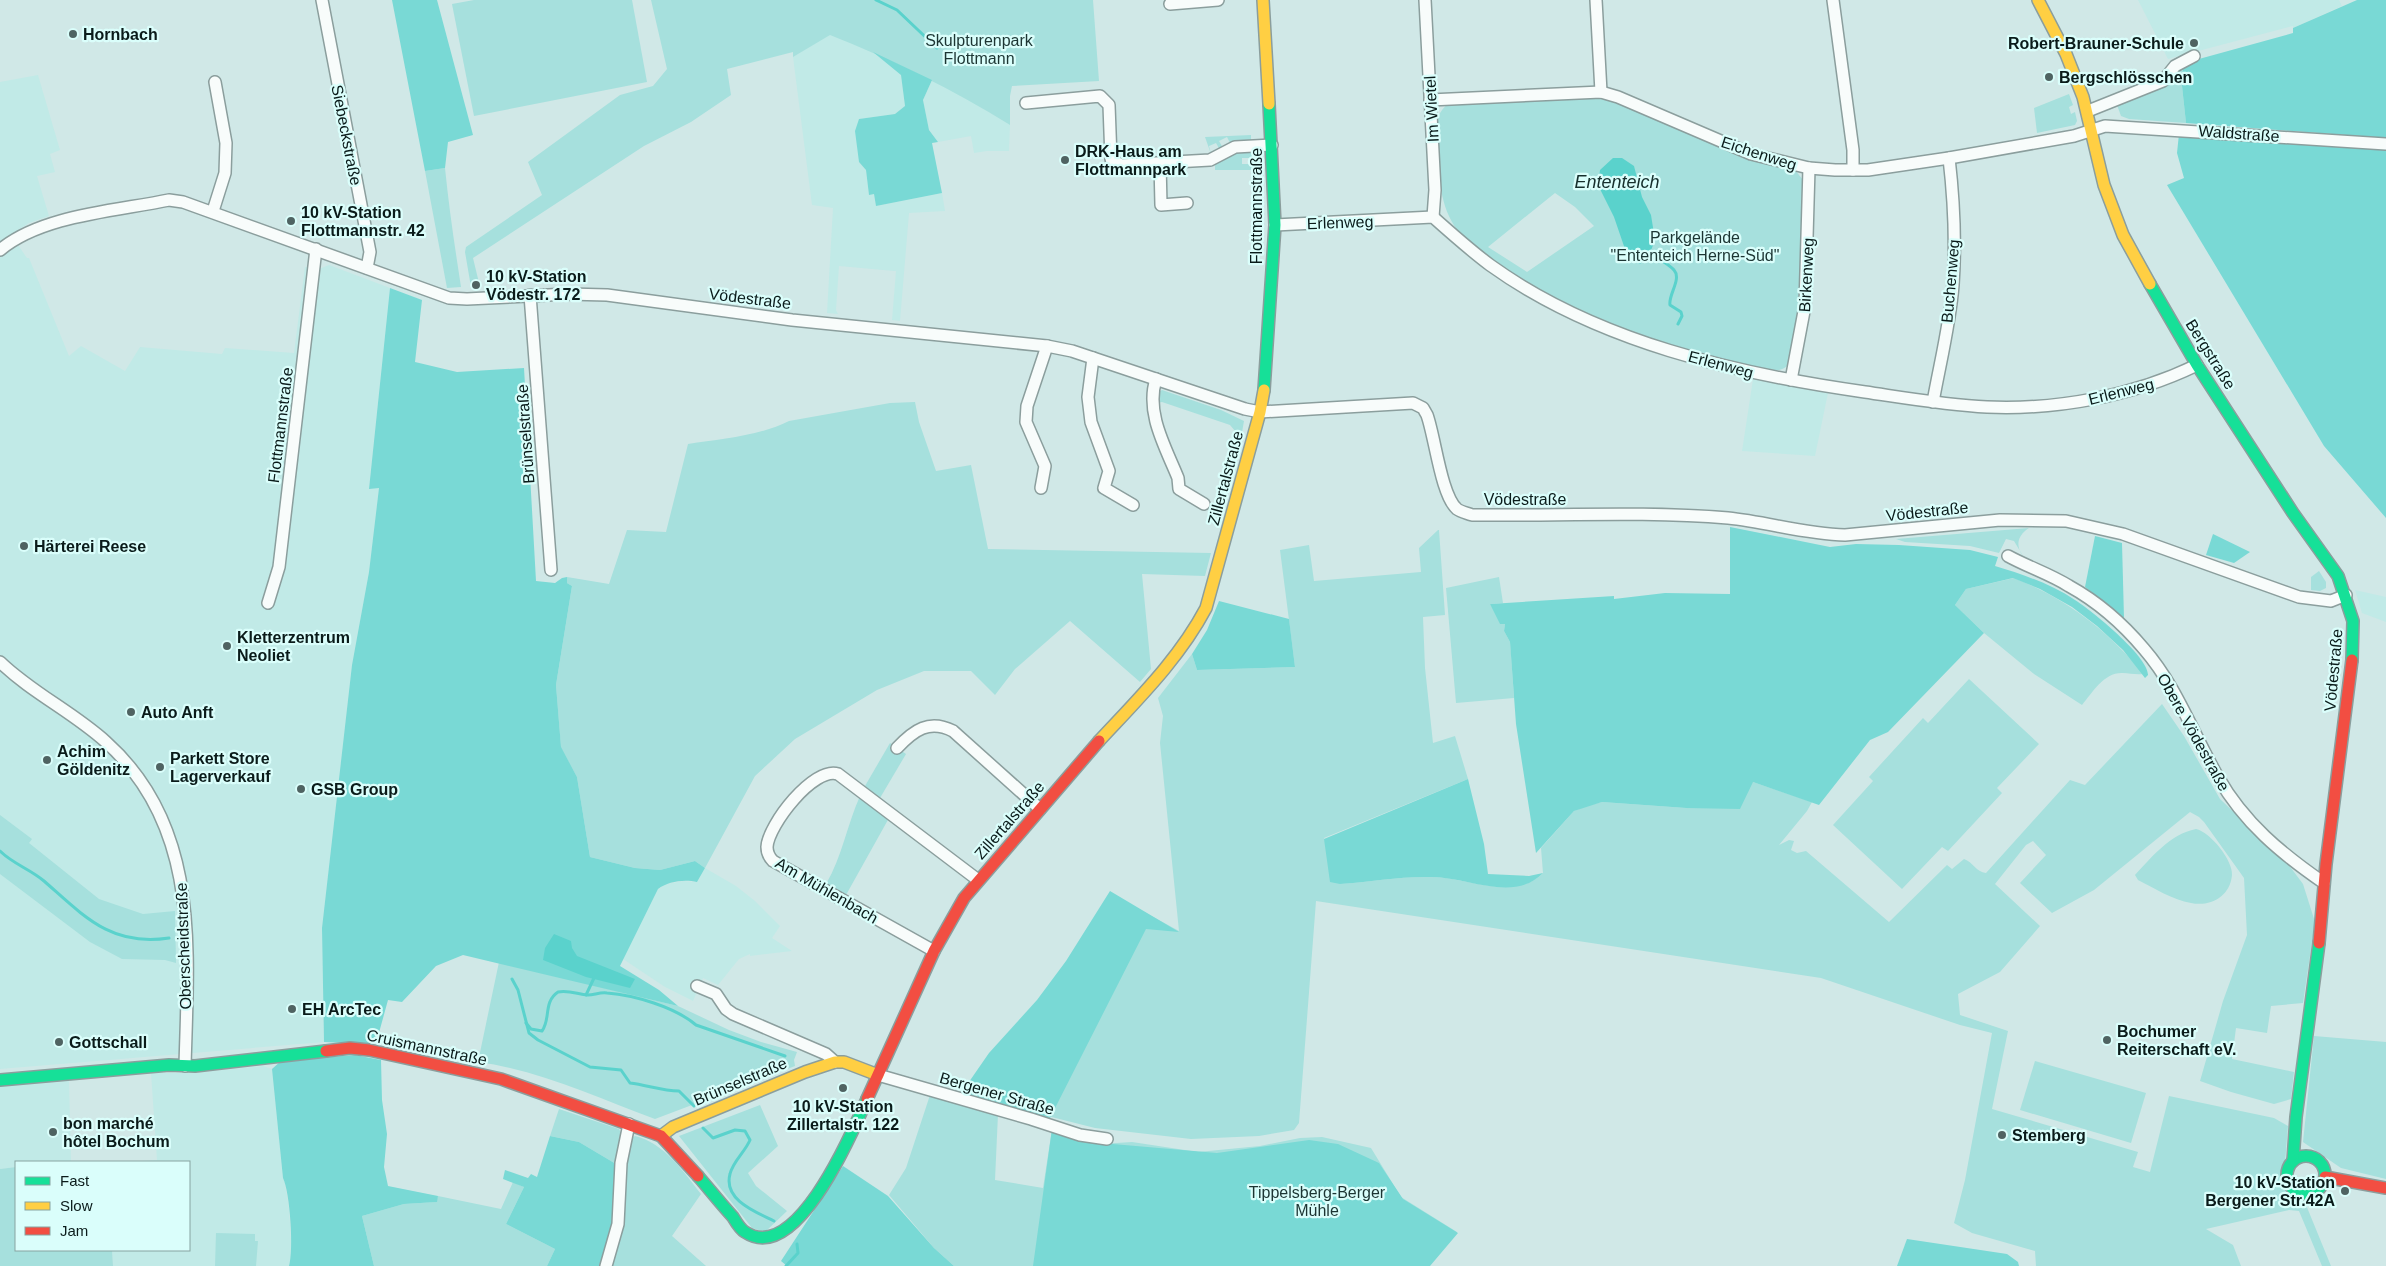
<svg xmlns="http://www.w3.org/2000/svg" width="2386" height="1266" font-family="Arial,sans-serif">
  <style>
    .built { fill: #c1eae7 }
    .green { fill: #a6e0dd; fill-rule: evenodd }
    .forest { fill: #79d9d5 }
    .water { fill: #5ad2cc }
    .lines { fill: none; stroke-linecap: round; stroke-linejoin: round }
    .stream { stroke: #5ad2cc; stroke-width: 3 }
    .street-casing { stroke: #8b9e9d; stroke-width: 14 }
    .fast-casing { stroke: #8b9e9d; stroke-width: 14 }
    .slow-casing { stroke: #8b9e9d; stroke-width: 14 }
    .jam-casing { stroke: #8b9e9d; stroke-width: 14 }
    .street { stroke: #f8fcfb; stroke-width: 11 }
    .fast { stroke: #16e098; stroke-width: 11 }
    .slow { stroke: #ffcf43; stroke-width: 11 }
    .jam { stroke: #f24e42; stroke-width: 11 }
    .poi-dot { fill: #4f6362; stroke: #dafefb; stroke-width: 2 }
    .labels { text-anchor: middle; stroke-width: 4.5; stroke-linejoin: round; paint-order: stroke }
    .poi-label { font-size: 16px; font-weight: bold; fill: #0a1b1a; stroke: #dafefb; text-anchor: start }
    .park-label { font-size: 16px; fill: #1c3533; stroke: #dafefb }
    .street-label { font-size: 16px; fill: #0a1b1a; stroke: #dafefb }
    .water-label { font-size: 18px; font-style: italic; fill: #162f2d; stroke: #dafefb }
  </style>
  <rect width="100%" height="100%" fill="#d0e8e7"/>
  <!-- built -->
  <g class="built">
    <path d="M2138 0H2339L2342 6 2293 28V26L2168 59Z"/>
    <path d="M830 34 873 52 901 74 905 106 895 114 859 119V162L866 170 869 194H874L876 206 942 193 945 211 909 213 900 321 892 320 896 271H894L839 266 836 310 838 314 827 313 833 208 812 205 793 57Z"/>
    <path d="M38 75 60 150 50 154 55 172 37 176 49 216 29 223 11 235 27 258H29L69 356 81 346 125 371 140 347 222 354 225 348 294 353 305 267 319 269 329 265 390 288 369 488H379L369 572 352 665 322 928 324 1042 0 1069V82Z"/>
    <path d="M932 80 963 96 1010 125 1009 151H987L974 153 971 136 938 142 929 130 923 100Z"/>
    <path d="M1753 379 1828 393 1815 456 1742 451Z"/>
    <path d="M2355 590 2386 597V622L2362 613Z"/>
    <path d="M705 868 736 886 755 901 780 926 772 938 792 951 750 956V954L739 959 718 985 703 978 693 1001 665 987 623 959 658 889 666 884 683 881 697 882Z"/>
    <path d="M263 1066 272 1069 283 1178 285 1183 289 1208 292 1256 289 1266H113L112 1250H189V1162H129L157 1160 151 1073H193Z"/>
    <path d="M69 1080 71 1162H16V1167L0 1169V1086Z"/>
  </g>
  <!-- green -->
  <g class="green">
    <path d="M474 0H632L647 82 474 116 452 4Z"/>
    <path d="M651 0H1093L1099 81 1012 86 1010 96V125C952 89 893 60 830 35L793 57V52L727 69 731 95 691 122 644 146 473 258 480 287H471L465 252 466 247 542 195 528 162 620 95 653 86 667 69Z"/>
    <path d="M2183 65 2182 86 2186 123 2129 119 2121 116 2117 105 2167 85Z"/>
    <path d="M2069 94 2073 105 2069 107 2071 114 2075 112 2077 121 2075 125 2037 133 2034 108Z"/>
    <path d="M1585 97 1614 101 1765 163 1795 170 1803 180 1800 311 1788 365C1775 378 1750 366 1734 362 1655 344 1579 316 1510 272 1493 261 1475 250 1461 235 1441 211 1439 183 1438 153 1437 135 1432 116 1448 104ZM1555 193 1575 207 1594 226 1527 272 1488 247Z"/>
    <path d="M1251 135V142L1231 145 1227 137 1219 141 1223 148 1220 150 1216 143 1209 146 1211 154 1205 137Z"/>
    <path d="M1252 152V158H1242V164H1252L1253 170H1215V163L1236 153Z"/>
    <path d="M445 168C449 208 455 248 461 287L447 288 425 171Z"/>
    <path d="M1162 390 1221 410 1244 421 1241 438 1230 425 1162 402 1157 403 1159 392Z"/>
    <path d="M915 402 919 422 936 471 971 465 988 549 1211 553 1205 576 1142 574 1151 669 1140 682 1070 621 1015 669 995 695 971 671H924L877 690 795 739 755 776 705 868 695 861 660 870 635 868 590 857 577 777 561 748 556 685 572 586 567 583V577L609 584 627 530 666 532 688 444C721 439 759 436 789 421L890 403Z"/>
    <path d="M2029 528C2018 535 2015 545 2023 556L2014 541 2006 539 1999 553 1970 546 1905 542 1896 539Z"/>
    <path d="M1438 530H1439L1445 615 1423 617 1425 668 1433 743 1455 736 1468 779 1324 838 1340 884C1370 882 1402 876 1432 877 1467 877 1514 902 1543 873L1541 848 1574 811 1586 806 1602 802 1686 808 1753 782 1812 802 1807 811 1779 845 1789 840 1794 841 1791 850 1797 853 1806 851 1889 922 1947 865 1952 869 1964 859C1973 862 1976 872 1986 873L2070 780 2085 785 2162 704 2184 736 2220 799 2288 864 2303 884 2315 922 2303 1003 2271 1006 2267 1033 2236 1028 2232 1059 2294 1072 2291 1099 2274 1104 2231 1092 2200 1081 2223 1001 2247 935 2244 878 2204 822 2199 817 2190 812 2094 890 2052 913 2020 883 2046 855 2033 841 2026 845 1995 884 2040 926 2000 972 1958 994 1960 1015 2008 1031 1992 1109 2138 1152 2133 1167 2150 1172 2169 1096 2274 1118 2288 1126 2283 1187 2304 1200 2331 1266H2322L2299 1211 2289 1210 2206 1229 2233 1245 2241 1266H2036L2035 1251 1972 1233 1954 1223 1965 1180 1992 1033 1960 1025 1821 978 1316 901 1299 1123 1294 1130 1259 1136 1191 1139 1095 1128 1000 1104 1015 1077 1137 908 1179 931 1160 743 1163 716 1158 698 1192 654 1197 670 1295 667 1280 550 1309 545 1314 581 1421 572 1419 548Z"/>
    <path d="M2319 571 2326 582V588L2320 591 2311 590V577Z"/>
    <path d="M1499 577 1503 603 1490 604 1505 624 1504 631 1510 642 1511 654 1514 698 1456 703 1446 588Z"/>
    <path d="M2014 578C2066 599 2108 630 2143 674 2136 675 2129 673 2123 673 2104 672 2093 692 2082 705L2034 674 1984 633 1955 605 1966 589Z"/>
    <path d="M1969 679 2039 744 1997 788 2002 793 1948 851 1942 847 1902 889 1833 825 1873 781 1869 777 1923 718 1928 723Z"/>
    <path d="M890 743 906 754 880 798 865 786Z"/>
    <path d="M860 796 889 818 846 895 826 884C842 857 847 825 860 796Z"/>
    <path d="M0 815 32 839 29 843 99 899 143 914 175 911 176 963 165 960 122 959 90 942 0 874Z"/>
    <path d="M2196 829C2210 832 2233 860 2232 875 2230 897 2210 907 2191 903 2173 900 2154 888 2138 880L2135 875C2152 857 2170 834 2196 829Z"/>
    <path d="M499 962 678 1006 729 1030 761 1042 797 1052 794 1060 795 1066 655 1119C598 1098 539 1070 478 1062Z"/>
    <path d="M2314 1036 2386 1042V1179L2341 1168 2303 1142Z"/>
    <path d="M2035 1061 2146 1093 2131 1143 2020 1110Z"/>
    <path d="M930 1095 998 1114 995 1180 1043 1188 1052 1129 1079 1140 1100 1144 1132 1142 1198 1152 1260 1146 1300 1138 1322 1137 1371 1148 1401 1197 1457 1232 1429 1266H954L934 1248 889 1195 906 1168Z"/>
    <path d="M760 1105 778 1146 748 1173 756 1186 787 1211 765 1232 752 1228 679 1136Z"/>
    <path d="M559 1109 619 1129 622 1135 616 1164 579 1142 550 1136Z"/>
    <path d="M635 1136C664 1143 683 1171 701 1194L672 1236 706 1266H610L631 1139Z"/>
    <path d="M16 1167V1250H112L113 1266H0V1169Z"/>
    <path d="M513 1182 524 1187 506 1224 555 1249 547 1266H374L362 1216 404 1204 436 1202 438 1196 501 1209Z"/>
    <path d="M216 1233 255 1234V1241H258L256 1266H215Z"/>
  </g>
  <!-- forest -->
  <g class="forest">
    <path d="M392 0H437L473 135 448 142 445 168 425 171Z"/>
    <path d="M2357 0H2386V138L2186 123 2182 86 2183 65 2199 59 2293 33V28Z"/>
    <path d="M873 52 932 80 923 100 929 130 938 142 932 143 942 193 876 206 874 194 869 195 866 170 859 162 855 131 859 119 895 114 905 106 901 75Z"/>
    <path d="M2179 134 2386 149V518L2324 446 2167 185 2184 178 2177 153Z"/>
    <path d="M390 288 422 300 415 362 457 372 524 368 536 581 555 583 562 578 567 577V583L572 586 556 685 561 747 577 777 590 857 635 868 660 870 695 861 705 868 697 882C685 879 668 881 658 889L620 966 659 990 678 1006 463 955 436 966 402 1002 388 1000 377 1040 371 1044 324 1042 322 928 352 665 369 572 379 488 369 489Z"/>
    <path d="M1730 527 1830 547 1856 544 1899 545 1970 550 1998 557 1995 566C2022 574 2051 584 2075 600 2091 610 2149 657 2148 675L2145 678 2123 650 2097 626 2072 607 2040 589 2013 578 1966 589 1955 605 1984 633 1888 732 1870 740 1819 805 1753 782 1740 809 1686 808 1602 802 1574 811 1536 853 1516 724 1510 642 1504 631 1505 624H1500L1490 604 1614 596V599L1665 593 1730 594Z"/>
    <path d="M2213 534 2250 552 2234 563 2206 555Z"/>
    <path d="M2095 536 2122 543 2124 618 2085 587Z"/>
    <path d="M1219 601 1289 619 1295 667 1197 670 1192 654 1207 630Z"/>
    <path d="M1468 779 1484 844 1488 874 1529 876 1543 873C1514 903 1468 877 1432 877 1402 876 1370 882 1340 884L1330 882 1324 839Z"/>
    <path d="M1110 891 1179 932 1146 929 1050 1118 962 1092 989 1053 1037 1000 1066 961Z"/>
    <path d="M355 1055 381 1060 382 1100 387 1134 384 1167 388 1186 438 1196 437 1202 404 1204 362 1216 374 1266H289C294 1251 290 1192 283 1178L272 1069 281 1061Z"/>
    <path d="M1052 1129 1078 1141 1217 1153 1309 1140 1338 1144 1379 1163 1403 1199 1458 1233 1430 1266H1033Z"/>
    <path d="M550 1136 579 1142 616 1164V1217L599 1266H547L555 1249 506 1224 524 1187 503 1179 505 1170 528 1178 531 1174 537 1177Z"/>
    <path d="M843 1166 888 1196 934 1248 954 1266H787L781 1261Z"/>
    <path d="M1907 1239 2007 1254 2018 1262 2019 1266H1897Z"/>
  </g>
  <!-- water -->
  <g class="water">
    <path d="M1613 158H1622L1634 166 1642 197 1651 215 1655 240 1650 253 1640 264 1632 260 1626 252 1614 217 1598 185 1600 170Z"/>
    <path d="M554 934 571 941 572 948 577 956 635 979 630 988 586 977 543 960 545 948Z"/>
  </g>
  <g class="lines">
    <!-- stream -->
    <g class="stream">
      <path d="M876 0 897 10 937 48"/>
      <path d="M1650 253C1657 258 1669 264 1674 270 1682 279 1668 295 1670 305L1681 312 1682 316 1678 324"/>
      <path d="M0 851C13 864 30 869 44 881 84 916 111 947 169 938"/>
      <path d="M512 979 518 990 529 1033 538 1040 590 1067 621 1070 630 1083C647 1085 662 1091 679 1091L694 1106"/>
      <path d="M586 995 594 978"/>
      <path d="M526 1023 531 1029 542 1031C551 1019 543 1002 558 992 569 990 577 994 588 995 594 995 600 992 607 993 634 995 675 1007 696 1025L785 1056"/>
      <path d="M703 1128 713 1138 735 1130 745 1131 750 1140C745 1152 733 1161 730 1174 723 1200 756 1212 774 1221"/>
      <path d="M786 1266 798 1253 797 1244"/>
    </g>
    <defs>
      <g id="street">
        <path d="M322 0 370 252 367 268"/>
        <path d="M1425 0 1435 190 1433 217"/>
        <path d="M1596 0 1601 92"/>
        <path d="M1833 0 1853 150V170"/>
        <path d="M1170 4 1218 0"/>
        <path d="M1430 100 1601 92 1618 97 1751 154 1809 168 1835 170H1868L1949 158 2074 136 2105 126 2386 144"/>
        <path d="M1026 103 1100 96 1109 105 1111 159 1121 165 1210 160 1235 147 1272 145"/>
        <path d="M2088 111 2163 81 2175 66 2194 56"/>
        <path d="M1160 163 1161 205 1187 203"/>
        <path d="M213 211 225 173 226 143 215 82"/>
        <path d="M1275 225 1433 217C1452 234 1470 250 1490 265 1597 342 1737 374 1865 392 1906 398 1946 405 1987 407 2058 410 2133 396 2197 365"/>
        <path d="M0 250C42 215 116 211 169 200L183 202 449 298 467 299 568 294 607 295 792 320 1047 346 1072 351 1245 409 1260 412 1413 403 1423 408 1427 415C1435 437 1441 495 1457 509 1461 512 1467 513 1472 515 1557 516 1643 511 1728 518 1767 522 1805 534 1845 535L2000 520 2066 521 2123 534 2299 597 2331 601 2346 595"/>
        <path d="M530 295 551 570"/>
        <path d="M1093 358 1088 397 1091 422 1109 471 1104 488 1133 505"/>
        <path d="M1156 379C1145 413 1166 448 1178 478L1179 489 1204 504"/>
        <path d="M1791 380 1805 306 1809 168"/>
        <path d="M1933 402C1940 363 1950 324 1953 285 1956 242 1954 201 1949 158"/>
        <path d="M1041 488 1045 466 1026 422 1027 406 1047 346"/>
        <path d="M2008 556C2028 567 2050 574 2069 586 2098 602 2123 624 2144 649 2177 687 2193 734 2218 777 2244 823 2282 854 2324 883"/>
        <path d="M268 603 279 567 316 249"/>
        <path d="M0 662C32 693 73 712 106 742 201 827 188 951 185 1066"/>
        <path d="M897 748C914 730 929 719 953 731L1040 809"/>
        <path d="M934 951 773 861C769 857 767 852 767 847 768 825 814 766 838 774L978 880"/>
        <path d="M697 986 716 994 726 1009 733 1014 826 1054 835 1062"/>
        <path d="M878 1075 1031 1119 1080 1135 1107 1139"/>
        <path d="M606 1266 618 1224 621 1163 629 1124"/>
      </g>
      <g id="fast">
        <path d="M2150 284 2197 365 2293 513 2338 576 2353 621 2352 660"/>
        <path d="M1264 390 1275 225 1269 104"/>
        <path d="M0 1080 169 1065 195 1066 326 1051"/>
        <circle cx="2306" cy="1175" r="19"/>
        <path d="M2293 1161 2296 1117 2319 943"/>
        <path d="M698 1176C710 1190 721 1204 733 1217 736 1222 740 1229 745 1232 796 1266 852 1133 867 1099"/>
      </g>
      <g id="slow">
        <path d="M1263 0 1269 104"/>
        <path d="M2038 0 2066 54 2083 97 2104 185 2123 235 2150 284"/>
        <path d="M1099 741C1138 699 1179 659 1206 608L1260 412 1264 390"/>
        <path d="M661 1136 673 1127 805 1072 835 1062H844L878 1075"/>
      </g>
      <g id="jam">
        <path d="M2319 943 2326 864 2352 660"/>
        <path d="M326 1051 350 1048 369 1050 501 1079 661 1136 698 1176"/>
        <path d="M867 1099 934 951 964 898 1099 741"/>
        <path d="M2325 1177 2386 1188"/>
      </g>
    </defs>
    <!-- street casing -->
    <use href="#street" class="street-casing"/>
    <!-- fast casing -->
    <use href="#fast" class="fast-casing"/>
    <!-- slow casing -->
    <use href="#slow" class="slow-casing"/>
    <!-- jam casing -->
    <use href="#jam" class="jam-casing"/>
    <!-- street -->
    <use href="#street" class="street"/>
    <!-- fast -->
    <use href="#fast" class="fast"/>
    <!-- slow -->
    <use href="#slow" class="slow"/>
    <!-- jam -->
    <use href="#jam" class="jam"/>
  </g>
  <!-- markers -->
  <g class="poi-dot">
    <circle cx="73" cy="34" r="5"/>
    <circle cx="2194" cy="43" r="5"/>
    <circle cx="2049" cy="77" r="5"/>
    <circle cx="1065" cy="160" r="5"/>
    <circle cx="291" cy="221" r="5"/>
    <circle cx="476" cy="285" r="5"/>
    <circle cx="24" cy="546" r="5"/>
    <circle cx="227" cy="646" r="5"/>
    <circle cx="131" cy="712" r="5"/>
    <circle cx="47" cy="760" r="5"/>
    <circle cx="160" cy="767" r="5"/>
    <circle cx="301" cy="789" r="5"/>
    <circle cx="292" cy="1009" r="5"/>
    <circle cx="2107" cy="1040" r="5"/>
    <circle cx="59" cy="1042" r="5"/>
    <circle cx="843" cy="1088" r="5"/>
    <circle cx="53" cy="1132" r="5"/>
    <circle cx="2002" cy="1135" r="5"/>
    <circle cx="2345" cy="1191" r="5"/>
  </g>
  <g class="labels">
    <!-- poi labels -->
    <g class="poi-label">
      <text x="83" y="40">Hornbach</text>
      <text x="2184" y="49" text-anchor="end">Robert-Brauner-Schule</text>
      <text x="2059" y="83">Bergschlösschen</text>
      <text x="1075" y="157">DRK-Haus am<tspan x="1075" dy="18">Flottmannpark</tspan></text>
      <text x="301" y="218">10 kV-Station<tspan x="301" dy="18">Flottmannstr. 42</tspan></text>
      <text x="486" y="282">10 kV-Station<tspan x="486" dy="18">Vödestr. 172</tspan></text>
      <text x="34" y="552">Härterei Reese</text>
      <text x="237" y="643">Kletterzentrum<tspan x="237" dy="18">Neoliet</tspan></text>
      <text x="141" y="718">Auto Anft</text>
      <text x="57" y="757">Achim<tspan x="57" dy="18">Göldenitz</tspan></text>
      <text x="170" y="764">Parkett Store<tspan x="170" dy="18">Lagerverkauf</tspan></text>
      <text x="311" y="795">GSB Group</text>
      <text x="302" y="1015">EH ArcTec</text>
      <text x="2117" y="1037">Bochumer<tspan x="2117" dy="18">Reiterschaft eV.</tspan></text>
      <text x="69" y="1048">Gottschall</text>
      <text x="843" y="1112" text-anchor="middle">10 kV-Station<tspan x="843" dy="18">Zillertalstr. 122</tspan></text>
      <text x="63" y="1129">bon marché<tspan x="63" dy="18">hôtel Bochum</tspan></text>
      <text x="2012" y="1141">Stemberg</text>
      <text x="2335" y="1188" text-anchor="end">10 kV-Station<tspan x="2335" dy="18">Bergener Str.42A</tspan></text>
    </g>
    <!-- park labels -->
    <g class="park-label">
      <text x="979" y="46">Skulpturenpark<tspan x="979" dy="18">Flottmann</tspan></text>
      <text x="1695" y="243">Parkgelände<tspan x="1695" dy="18">"Ententeich Herne-Süd"</tspan></text>
      <text x="1317" y="1198">Tippelsberg-Berger<tspan x="1317" dy="18">Mühle</tspan></text>
    </g>
    <!-- street labels -->
    <g class="street-label">
      <text transform="translate(1431 109) rotate(-93)" y="6">Im Wietel</text>
      <text transform="translate(2239 133) rotate(4)" y="6">Waldstraße</text>
      <text transform="translate(347 135) rotate(79)" y="6">Siebeckstraße</text>
      <text transform="translate(1759 153) rotate(18)" y="6">Eichenweg</text>
      <text transform="translate(1256 206) rotate(-90)" y="6">Flottmannstraße</text>
      <text transform="translate(1340 222) rotate(-2)" y="6">Erlenweg</text>
      <text transform="translate(1806 275) rotate(-87)" y="6">Birkenweg</text>
      <text transform="translate(1950 281) rotate(-85)" y="6">Buchenweg</text>
      <text transform="translate(750 298) rotate(7)" y="6">Vödestraße</text>
      <text transform="translate(2211 354) rotate(58)" y="6">Bergstraße</text>
      <text transform="translate(1721 364) rotate(15)" y="6">Erlenweg</text>
      <text transform="translate(2121 391) rotate(-14)" y="6">Erlenweg</text>
      <text transform="translate(280 425) rotate(-83)" y="6">Flottmannstraße</text>
      <text transform="translate(525 434) rotate(-94)" y="6">Brünselstraße</text>
      <text transform="translate(1225 478) rotate(-75)" y="6">Zillertalstraße</text>
      <text x="1525" y="505">Vödestraße</text>
      <text transform="translate(1927 511) rotate(-6)" y="6">Vödestraße</text>
      <text transform="translate(2333 670) rotate(-85)" y="6">Vödestraße</text>
      <text transform="translate(2194 732) rotate(61)" y="6">Obere Vödestraße</text>
      <text transform="translate(1009 820) rotate(-49)" y="6">Zillertalstraße</text>
      <text transform="translate(827 890) rotate(30)" y="6">Am Mühlenbach</text>
      <text transform="translate(183 946) rotate(-92)" y="6">Oberscheidstraße</text>
      <text transform="translate(427 1047) rotate(12)" y="6">Cruismannstraße</text>
      <text transform="translate(740 1081) rotate(-23)" y="6">Brünselstraße</text>
      <text transform="translate(997 1093) rotate(16)" y="6">Bergener Straße</text>
    </g>
    <!-- water labels -->
    <g class="water-label">
      <text x="1617" y="188">Ententeich</text>
    </g>
  </g>
  <!-- legend -->
  <rect x="15" y="1161" width="175" height="90" fill="#dafefb" stroke="#87a3a1"/>
  <rect x="25" y="1177" width="25" height="8" fill="#16e098" stroke="#87a3a1"/>
  <text x="60" y="1186" font-size="15" fill="#0a1b1a">Fast</text>
  <rect x="25" y="1202" width="25" height="8" fill="#ffcf43" stroke="#87a3a1"/>
  <text x="60" y="1211" font-size="15" fill="#0a1b1a">Slow</text>
  <rect x="25" y="1227" width="25" height="8" fill="#f24e42" stroke="#87a3a1"/>
  <text x="60" y="1236" font-size="15" fill="#0a1b1a">Jam</text>
</svg>
